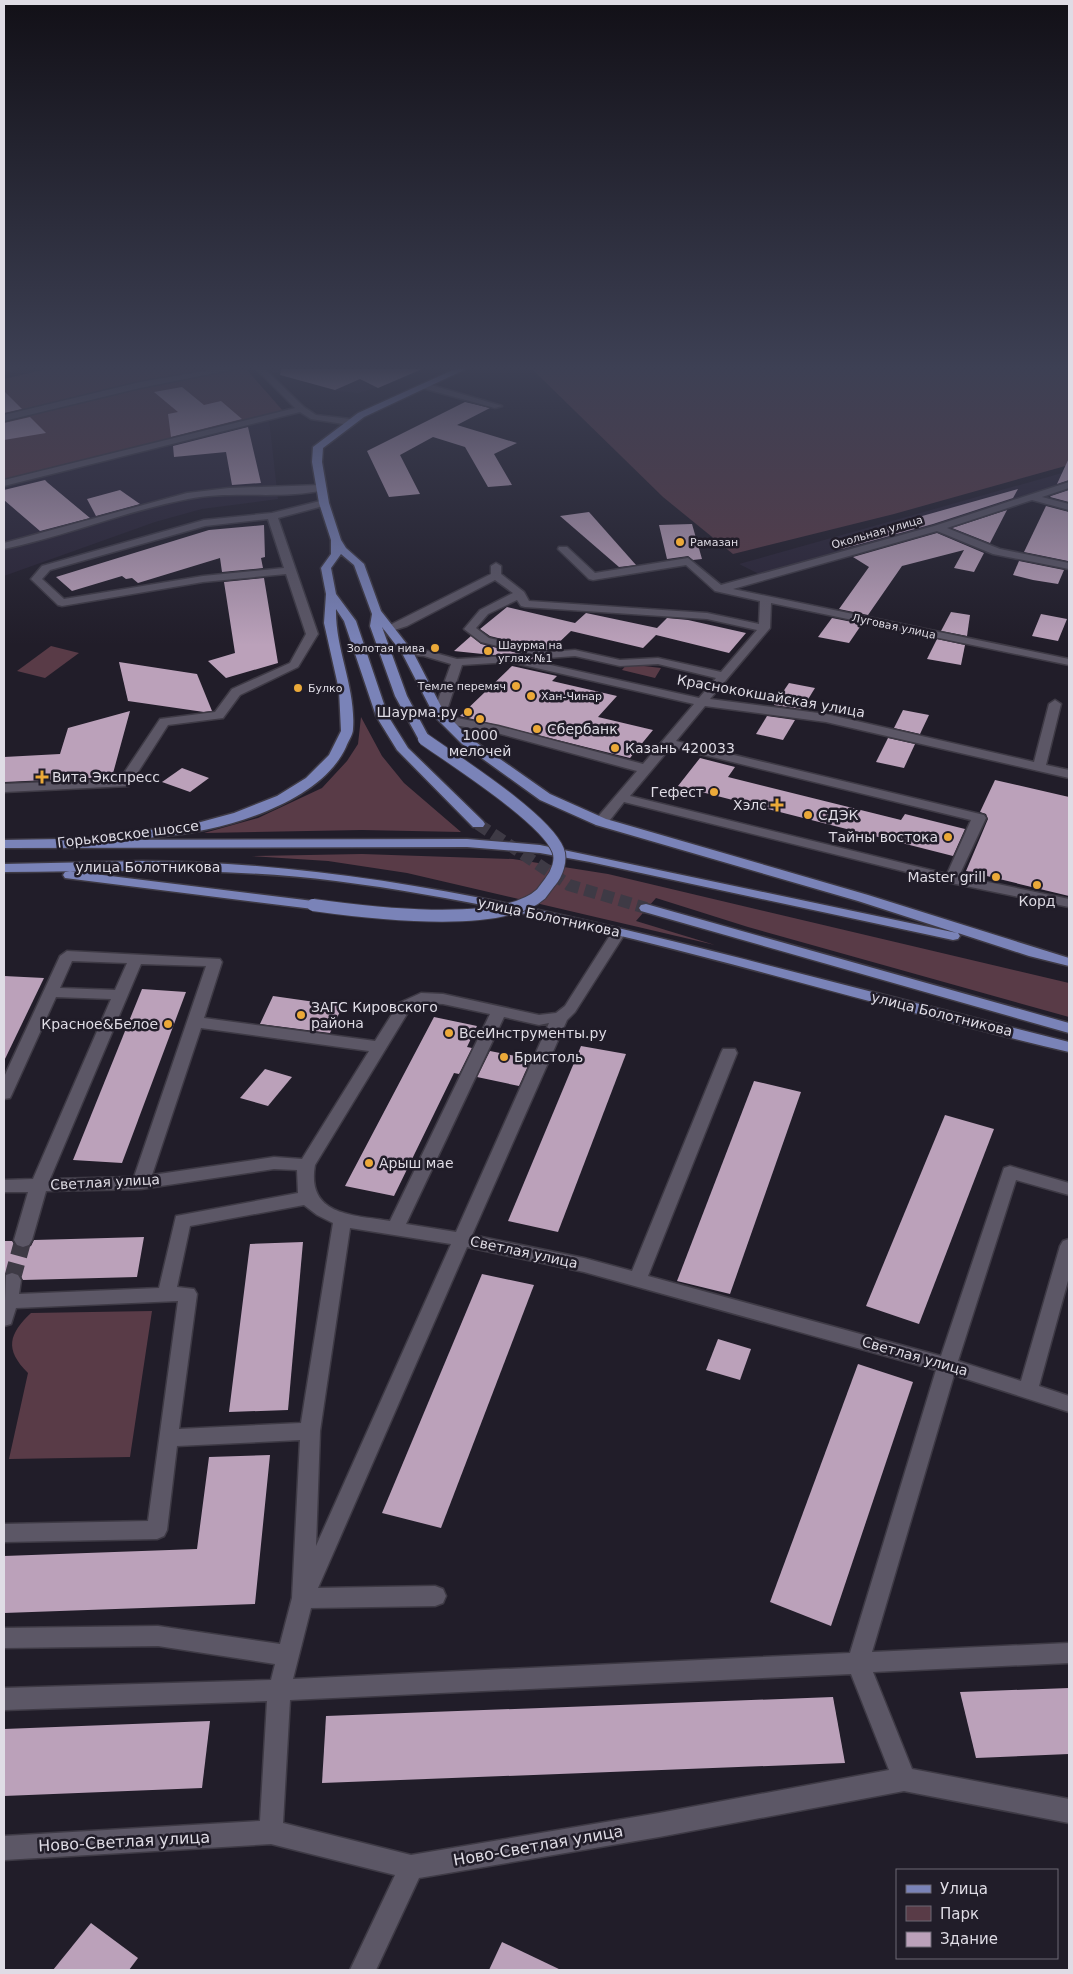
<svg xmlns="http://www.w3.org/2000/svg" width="1073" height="1974" font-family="'DejaVu Sans',sans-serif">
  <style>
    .built { fill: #2a2436 }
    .green { fill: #593b47 }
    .building { fill: #bba1ba }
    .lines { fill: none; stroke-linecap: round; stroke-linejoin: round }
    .minor-tunnel { stroke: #3e3a45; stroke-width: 17; stroke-dasharray: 17 8; stroke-linecap: butt }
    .major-tunnel { stroke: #3e3a45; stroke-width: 12; stroke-dasharray: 12 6; stroke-linecap: butt }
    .minor-casing { stroke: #3e3a45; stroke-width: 3 }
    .major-casing { stroke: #3e3a45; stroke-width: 3 }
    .minor { fill: #5c5766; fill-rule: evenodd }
    .major { fill: #7a83b8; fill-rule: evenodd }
    .major-bridge-casing { stroke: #3e3a45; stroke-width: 14; stroke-linecap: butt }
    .major-bridge { stroke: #7a83b8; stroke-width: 12 }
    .poi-dot { fill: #eba939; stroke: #211d29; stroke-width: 2 }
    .labels { text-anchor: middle; stroke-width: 5; stroke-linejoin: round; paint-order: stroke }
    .far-street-label { font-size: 11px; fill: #dfdce5; stroke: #211d29 }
    .far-poi-label { font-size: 11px; fill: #dfdce5; stroke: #211d29; text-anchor: start }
    .street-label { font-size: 14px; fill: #dfdce5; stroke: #211d29 }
    .poi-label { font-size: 14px; fill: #dfdce5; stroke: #211d29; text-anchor: start }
    .near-street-label { font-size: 16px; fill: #dfdce5; stroke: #211d29 }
  </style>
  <rect width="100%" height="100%" fill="#211d29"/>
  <!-- built -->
  <g class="built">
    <path d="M276 369H427L389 384 358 393 336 391 270 371Z"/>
    <path d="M269 419 278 499 202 509 155 522 4 576V486Z"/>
    <path d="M1069 471V491L765 577 739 564Z"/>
  </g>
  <!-- green -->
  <g class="green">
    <path d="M47 369H246L284 412 4 481V379Z"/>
    <path d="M532 369H1069V465L894 514 733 554 663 497Z"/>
    <path d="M51 646 79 653 45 678 17 671Z"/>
    <path d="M627 664 661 668 655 678 622 670Z"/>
    <path d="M361 717 382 756 404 783 461 832 362 830 204 833 258 818 322 788 347 761 358 744Z"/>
    <path d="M362 854 513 859 608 874 1069 983V1017L748 927 656 898 636 921 715 945 407 873 328 861 251 856Z"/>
    <path d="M152 1311 130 1457 9 1459 28 1373C4 1349 9 1334 31 1313Z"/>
  </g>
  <!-- building -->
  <g class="building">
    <path d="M281 369H422L378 388 360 379 335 390 280 375Z"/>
    <path d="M182 387 204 405 221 401 242 419 171 437 168 414 178 412 154 392Z"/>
    <path d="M4 391 22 409 4 413Z"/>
    <path d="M465 402 490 408 457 425 517 443 494 454 512 485 488 487 465 447 433 437 400 455 420 494 389 497 367 451Z"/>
    <path d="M30 417 46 433 4 440V423Z"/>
    <path d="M248 427 261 483 232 485 226 452 174 457 173 446Z"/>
    <path d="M1069 458V480L1057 484Z"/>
    <path d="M45 480 48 483 90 518 40 531 4 500V490Z"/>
    <path d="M1018 489 1013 498 933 524 842 549 830 542Z"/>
    <path d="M120 490 140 504 96 516 87 499Z"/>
    <path d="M1069 490V502L1050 497 1051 496Z"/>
    <path d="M1046 506 1069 512 1068 561 1024 552Z"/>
    <path d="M1007 510 990 543 952 528Z"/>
    <path d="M589 512 636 565 619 567 560 516Z"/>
    <path d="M692 524 702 559 693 560 688 556 667 559 659 525Z"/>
    <path d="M264 525 265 557 261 558 263 568 222 572 220 558 138 583 132 578 126 579 122 576 72 591 56 577 209 530Z"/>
    <path d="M937 533 984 553 974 572 954 568 964 550 902 566 868 615 839 609 869 567 853 557Z"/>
    <path d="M1019 561 1064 570 1058 584 1033 580 1013 575Z"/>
    <path d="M264 578 278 663 226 678 208 661 235 653 224 582Z"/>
    <path d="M507 607 575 623 586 613 657 628 667 618 688 620 746 633 729 653 656 635 643 648 571 631 551 650H547L490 636 480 629Z"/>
    <path d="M951 612 970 615 967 636 941 631Z"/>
    <path d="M1041 614 1067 619 1058 641 1032 636Z"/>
    <path d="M832 618 862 624 849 643 818 637Z"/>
    <path d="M471 636 481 644 542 659 534 660 510 654 492 655 454 651Z"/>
    <path d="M937 639 965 645 961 665 927 659Z"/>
    <path d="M119 662 197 674 212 711 204 712 128 701Z"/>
    <path d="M512 666 557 676 552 681 617 696 598 717 653 730 630 758 460 716Z"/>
    <path d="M789 683 815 688 802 709 774 705Z"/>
    <path d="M903 710 929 715 920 734 894 728Z"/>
    <path d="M130 711 112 777 4 782V757L60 754 68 728Z"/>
    <path d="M767 716 795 720 783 740 756 734Z"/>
    <path d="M888 738 915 744 904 768 876 762Z"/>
    <path d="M700 758 735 767 728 777 901 820 905 814 965 829 953 856 678 786Z"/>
    <path d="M182 768 209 778 190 792 162 782Z"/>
    <path d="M995 780 1069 797V896L966 871 988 819 986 814 980 812Z"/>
    <path d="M4 976 44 978 4 1061Z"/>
    <path d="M142 989 186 992 122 1163 73 1160Z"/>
    <path d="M273 996 308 1001 343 1005 330 1033 260 1024Z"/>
    <path d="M434 1017 477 1026 467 1047 472 1048 459 1074 454 1073 394 1196 345 1186Z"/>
    <path d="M581 1046 626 1054 558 1232 508 1221Z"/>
    <path d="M490 1051 531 1059 519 1086 477 1077Z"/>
    <path d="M265 1069 292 1077 268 1106 240 1098Z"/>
    <path d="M754 1081 801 1092 730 1294 677 1281Z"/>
    <path d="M945 1115 994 1129 919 1324 866 1306Z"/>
    <path d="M144 1237 137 1277 23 1280 19 1273 11 1271 4 1274V1281V1241H12L16 1247 24 1249 31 1246 34 1240Z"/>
    <path d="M303 1242 288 1410 229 1412 250 1244Z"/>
    <path d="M482 1274 534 1285 441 1528 382 1513Z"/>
    <path d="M718 1339 751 1349 740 1380 706 1370Z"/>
    <path d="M858 1364 913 1382 831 1626 770 1602Z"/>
    <path d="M270 1455 255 1604 4 1613V1556L197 1549 209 1457Z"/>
    <path d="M1069 1688V1754L976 1758 960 1692Z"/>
    <path d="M833 1697 845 1763 322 1783 326 1716Z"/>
    <path d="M210 1721 202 1788 4 1796V1729Z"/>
    <path d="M91 1923 138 1958 129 1970H53Z"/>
    <path d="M502 1942 561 1970H489Z"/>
  </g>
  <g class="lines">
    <!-- minor-tunnel -->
    <path class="minor-tunnel" d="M12 1280 23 1240"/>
    <!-- major-tunnel -->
    <path class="major-tunnel" d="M478 824 569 885 646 908"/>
    <defs>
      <g id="minor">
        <path d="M4 369H14L4 373Z"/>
        <path d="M216 369H235L140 388 4 421V415L140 382Z"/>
        <path d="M256 369H265L304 407 316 415 350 419 354 422 350 425 311 419 300 412 4 486V480L295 408Z"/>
        <path d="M422 384H428L502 406 495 408 422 388Z"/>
        <path d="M1069 482V488L1042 497 1069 504V510L1032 500 947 528 1000 549 1069 563V569L993 554 937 531 733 589 1069 659V665L771 603 770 628 710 699 826 714 1034 762 1049 704 1055 700 1061 704 1046 765 1069 770V778L826 722 705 706 676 741 984 815 986 818 959 876 1069 899V907L951 883 624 802 606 825H596L594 822 596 819 637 771 497 733 449 724 433 714 451 664 424 656 403 654V650H424L457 659 510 656 699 698 716 678 658 664 620 666 575 656 547 658 481 642 464 629 480 610 513 593 495 580 407 626 388 632 382 629 491 574V566L496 563 501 566V574L524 592 529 601 707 613 759 624 760 601 715 591 686 565 593 580 589 579 558 549 559 547H567L595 573 688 558 721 585 934 526ZM517 600 521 606 525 607 707 619 757 630 721 672 658 658 620 660 575 650 547 652 489 638 476 628 488 614ZM510 662 694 704 643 764 498 726 457 718 446 713 462 665ZM671 747 971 820 947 874 630 796Z"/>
        <path d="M321 485 324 486V490C280 500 233 490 188 499 125 511 66 536 4 549V543L187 493 229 488Z"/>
        <path d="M324 500 327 501V505L278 518 318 634 298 667 240 695 223 718 168 725 129 786 4 792V784L120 779 160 719 215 712 232 689 290 663 306 634 286 574 203 582 62 606 58 605 31 579 42 566 204 520 272 513ZM268 519 284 568 203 576 64 599 42 579 50 570 205 526Z"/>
        <path d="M619 928 626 932 575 1012 567 1020 472 1235 584 1258 632 1271 721 1053 723 1049H735L737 1053 648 1276 941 1356 1004 1168 1010 1166 1069 1183V1195L1016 1180 958 1361 1021 1381 1060 1246 1063 1241 1069 1239V1277L1039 1386 1069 1396V1412L954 1375 872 1652 1069 1643V1663L873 1672 912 1769 1069 1799V1823L904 1791 659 1837 419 1878 376 1970H350L395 1875 271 1844 4 1860V1836L260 1821 267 1701 4 1710V1688L271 1680 275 1664 158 1646 4 1648V1628L158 1626 280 1644 292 1598 300 1440 177 1446 167 1530 164 1536 157 1539 4 1542V1524L148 1521 178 1301 16 1308 11 1324 4 1326 6 1275 12 1273 18 1275 21 1280 19 1294 159 1288 176 1216 298 1193 297 1170 274 1169 141 1189 46 1191 32 1240 29 1245 23 1247 17 1245 14 1240 28 1192H4V1180L33 1179 111 999 56 997 12 1094 10 1098 4 1099V1077L60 956 67 951 220 959 222 962 204 1018 375 1041 399 1003 421 993 443 994 539 1015 556 1013 565 1006 614 929ZM72 961 127 963 115 990 60 988ZM141 964 206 966 134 1177 50 1179ZM423 1003 443 1004 490 1014 390 1221C353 1215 306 1216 315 1165L410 1009ZM504 1017 539 1025 549 1023 456 1232 406 1224ZM201 1028 369 1051 302 1159 274 1157 152 1175ZM304 1205 317 1215 333 1223 301 1423 179 1429 197 1294 194 1289 177 1287 190 1226ZM350 1228 451 1244 316 1546 320 1431ZM467 1247 584 1272 936 1370 850 1653 293 1679 311 1608 435 1606 443 1603 446 1596 443 1589 435 1586 318 1588ZM851 1674 889 1770 659 1813 411 1855 283 1823 290 1700Z"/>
      </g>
      <g id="major">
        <path d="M455 369H466L364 417 323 448 322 462 329 503 341 540 346 548 364 564 381 611 413 652 444 712 470 738 550 794 606 819 868 895 1069 958V966L1029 956 958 933 960 936 958 939 953 940 590 862 540 853 467 847 4 848V840L62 839 66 840 467 839 540 845 957 933 858 901 596 825 540 800 462 744 435 717 402 653 382 627 407 696 430 739 428 742H420L395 696 370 626 372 614 354 565 341 554 331 568 336 594 356 621 388 716 408 748 483 821 485 824 483 827H473L397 750 376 716 344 621 336 609C335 649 356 688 353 729 353 735 348 741 346 747 320 804 222 831 164 836 154 837 141 840 130 838L128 835 130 832 186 826 234 813 277 796 306 778 329 755 341 731 339 690 324 623 326 594 321 568 331 554V540L319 503 312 462 313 447 358 413Z"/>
        <path d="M143 861C342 862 535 906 728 955 842 984 955 1013 1069 1042V1052C825 995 586 913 336 881 225 867 115 871 4 872V864Z"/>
        <path d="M70 871 313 901 320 905 313 909 65 878 63 875 65 872Z"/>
        <path d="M646 904 1069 1023V1033L641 911 639 908 641 905Z"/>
      </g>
    </defs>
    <!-- minor casing -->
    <use href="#minor" class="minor-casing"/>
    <!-- major casing -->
    <use href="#major" class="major-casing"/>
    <!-- minor -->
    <use href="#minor" class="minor"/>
    <!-- major -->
    <use href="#major" class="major"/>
    <defs>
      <path id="major-bridge" d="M313 905C363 912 502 930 541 894 544 890 547 886 550 882 557 874 562 860 558 850 545 818 455 761 424 739"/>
    </defs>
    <!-- major-bridge casing -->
    <use href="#major-bridge" class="major-bridge-casing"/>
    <!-- major-bridge -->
    <use href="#major-bridge" class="major-bridge"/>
  </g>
  <!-- sky -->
  <linearGradient id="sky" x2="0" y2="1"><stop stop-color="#121017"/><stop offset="0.57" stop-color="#3d4054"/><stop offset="1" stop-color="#3d4054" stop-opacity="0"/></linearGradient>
  <rect width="1073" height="645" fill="url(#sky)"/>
  <!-- markers -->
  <g class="poi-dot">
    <circle cx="680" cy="542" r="5"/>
    <circle cx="435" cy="648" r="5"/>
    <circle cx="488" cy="651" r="5"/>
    <circle cx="516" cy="686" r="5"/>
    <circle cx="298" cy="688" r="5"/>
    <circle cx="531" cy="696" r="5"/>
    <circle cx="468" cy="712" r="5"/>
    <circle cx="480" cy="719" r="5"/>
    <circle cx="537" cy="729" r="5"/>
    <circle cx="615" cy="748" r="5"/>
    <path d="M39.5 769.5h5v5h5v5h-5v5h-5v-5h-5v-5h5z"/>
    <circle cx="714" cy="792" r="5"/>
    <path d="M774.5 797.5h5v5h5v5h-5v5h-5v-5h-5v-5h5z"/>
    <circle cx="808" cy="815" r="5"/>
    <circle cx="948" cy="837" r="5"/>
    <circle cx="996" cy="877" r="5"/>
    <circle cx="1037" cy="885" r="5"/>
    <circle cx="301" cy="1015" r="5"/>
    <circle cx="168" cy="1024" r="5"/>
    <circle cx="449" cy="1033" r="5"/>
    <circle cx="504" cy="1057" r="5"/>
    <circle cx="369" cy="1163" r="5"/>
  </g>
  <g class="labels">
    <!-- far-street labels -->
    <g class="far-street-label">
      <text transform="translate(877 532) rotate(-16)" y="4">Окольная улица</text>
      <text transform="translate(894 626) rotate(12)" y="4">Луговая улица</text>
    </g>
    <!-- far-poi labels -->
    <g class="far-poi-label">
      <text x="690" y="546">Рамазан</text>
      <text x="498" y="649">Шаурма на<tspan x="498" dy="13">углях №1</tspan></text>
      <text x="425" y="652" text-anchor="end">Золотая нива</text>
      <text x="506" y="690" text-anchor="end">Темле перемяч</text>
      <text x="308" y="692">Булко</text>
      <text x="541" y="700">Хан-Чинар</text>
    </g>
    <!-- street labels -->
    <g class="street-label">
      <text transform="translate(771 696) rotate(10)" y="5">Краснококшайская улица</text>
      <text transform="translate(128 834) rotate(-7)" y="5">Горьковское шоссе</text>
      <text x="148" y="872">улица Болотникова</text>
      <text transform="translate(549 917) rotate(12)" y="5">улица Болотникова</text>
      <text transform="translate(942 1014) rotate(14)" y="5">улица Болотникова</text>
      <text transform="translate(105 1182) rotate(-3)" y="5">Светлая улица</text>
      <text transform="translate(524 1252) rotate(12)" y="5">Светлая улица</text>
      <text transform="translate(915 1356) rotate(16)" y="5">Светлая улица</text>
    </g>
    <!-- poi labels -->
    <g class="poi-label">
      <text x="458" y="717" text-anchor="end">Шаурма.ру</text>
      <text x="547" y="734">Сбербанк</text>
      <text x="480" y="740" text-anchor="middle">1000<tspan x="480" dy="16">мелочей</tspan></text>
      <text x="625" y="753">Казань 420033</text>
      <text x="52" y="782">Вита Экспресс</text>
      <text x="704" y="797" text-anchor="end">Гефест</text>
      <text x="767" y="810" text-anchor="end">Хэлс</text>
      <text x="818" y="820">СДЭК</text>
      <text x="938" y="842" text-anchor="end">Тайны востока</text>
      <text x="986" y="882" text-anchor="end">Master grill</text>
      <text x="1037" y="906" text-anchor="middle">Корд</text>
      <text x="311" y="1012">ЗАГС Кировского<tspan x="311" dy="16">района</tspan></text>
      <text x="158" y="1029" text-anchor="end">Красное&amp;Белое</text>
      <text x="459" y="1038">ВсеИнструменты.ру</text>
      <text x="514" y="1062">Бристоль</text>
      <text x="379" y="1168">Арыш мае</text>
    </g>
    <!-- near-street labels -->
    <g class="near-street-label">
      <text transform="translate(124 1841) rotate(-3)" y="6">Ново-Светлая улица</text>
      <text transform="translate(538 1845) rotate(-10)" y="6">Ново-Светлая улица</text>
    </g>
  </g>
  <!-- border -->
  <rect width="1073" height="1974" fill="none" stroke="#dfdce5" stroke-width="10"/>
  <!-- legend -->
  <rect x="896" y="1869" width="162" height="90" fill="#211d29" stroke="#6d6974"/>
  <rect x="906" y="1885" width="25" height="8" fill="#7a83b8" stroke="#6d6974"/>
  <text x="940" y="1894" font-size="15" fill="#dfdce5">Улица</text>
  <rect x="906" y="1906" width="25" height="15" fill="#593b47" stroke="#6d6974"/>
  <text x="940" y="1919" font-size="15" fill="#dfdce5">Парк</text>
  <rect x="906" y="1932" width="25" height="15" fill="#bba1ba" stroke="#6d6974"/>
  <text x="940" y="1944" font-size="15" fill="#dfdce5">Здание</text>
</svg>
